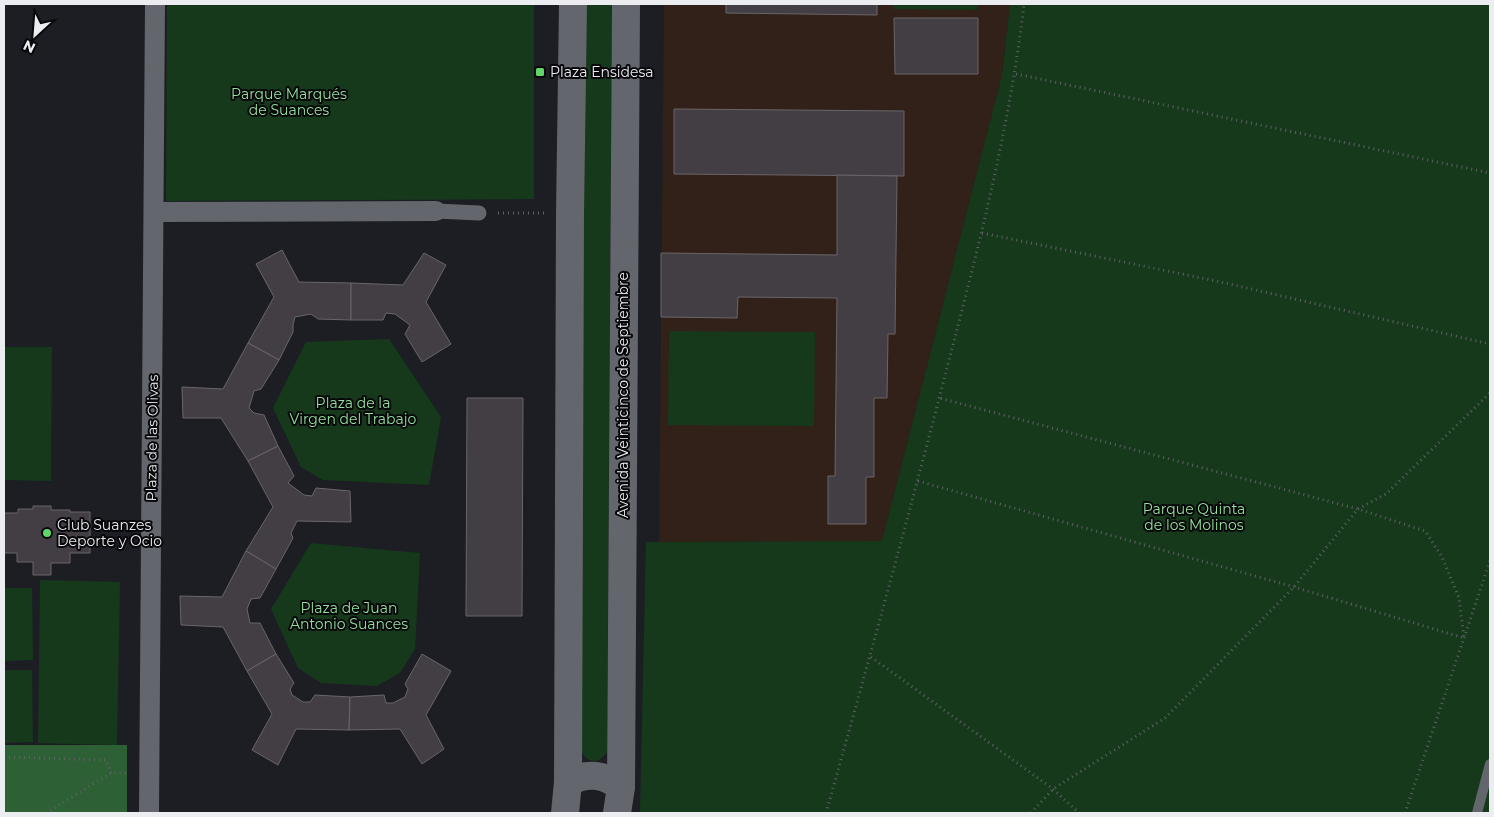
<svg xmlns="http://www.w3.org/2000/svg" width="1494" height="817" font-family="Montserrat,sans-serif">
  <style>
    .education { fill: #322118 }
    .green { fill: #16391c }
    .forest { fill: #2d6135 }
    .building { fill: #423e43; stroke: #6a656b }
    .lines { fill: none; stroke-linecap: round; stroke-linejoin: round }
    .path { stroke: #5e6065; stroke-width: 3; stroke-dasharray: 1 4; stroke-linecap: butt }
    .service { stroke: #64666d; stroke-width: 10 }
    .pedestrian { stroke: #64666d; stroke-width: 15 }
    .minor { stroke: #64666d; stroke-width: 20 }
    .secondary { stroke: #64666d; stroke-width: 28 }
    .poi-dot { fill: #60d56a; stroke: #08080b; stroke-width: 2 }
    .labels { text-anchor: middle; stroke-width: 4; stroke-linejoin: round; paint-order: stroke }
    .poi-label { font-size: 14px; fill: #ecedf1; stroke: #08080b; text-anchor: start }
    .park-label { font-size: 14px; fill: #94e09d; stroke: #08080b }
    .street-label { font-size: 14px; fill: #ecedf1; stroke: #08080b }
  </style>
  <rect width="100%" height="100%" fill="#1c1e24"/>
  <!-- education -->
  <path class="education" d="M664 4H1010L1002 75 882 541 659 542Z"/>
  <!-- green -->
  <g class="green">
    <path d="M167 4H534V199L166 201Z"/>
    <path d="M583 4H612L607 752C598 765 587 764 580 749Z"/>
    <path d="M893 4H977V10L893 9Z"/>
    <path d="M1010 4H1490V813H640L646 542 882 541 1002 75Z"/>
    <path d="M669 331 815 332 814 426 668 425Z"/>
    <path d="M389 339 441 417 429 485 323 480 301 467 273 408 306 342Z"/>
    <path d="M4 347H52L51 481 4 480Z"/>
    <path d="M311 543 420 553 415 649 400 673 377 686 321 683 298 668 271 609Z"/>
    <path d="M40 580 120 582 117 745 38 743Z"/>
    <path d="M4 588H32L33 660 4 661Z"/>
    <path d="M4 670H32L33 742 4 743Z"/>
  </g>
  <!-- forest -->
  <rect class="forest" x="4" y="745" width="123" height="68"/>
  <!-- building -->
  <g class="building">
    <path d="M726 4H877V15L726 13Z"/>
    <path d="M894 18H978V74H895Z"/>
    <path d="M674 109 904 111V176L674 174Z"/>
    <path d="M837 175 897 176 895 334H888L887 398H874V477H866V524H828V476H835L837 298 738 297 737 318 661 317V253L837 255Z"/>
    <path d="M282 250 299 282 351 283V320L318 319 311 314 295 317 293 325V332L279 360 248 343 274 297 256 264Z"/>
    <path d="M424 253 446 265 426 302 451 344 422 362 405 334 410 325 395 314 386 313 383 320H351V283L403 285Z"/>
    <path d="M248 343 279 360 261 389 254 391 249 408 254 413 264 415 278 446 248 461 221 418H183L182 387 223 389Z"/>
    <path d="M467 398H523L522 616H466Z"/>
    <path d="M278 446 294 476 288 483 304 495 312 496 316 488 350 491 351 522 297 521 291 533 293 538 276 569 246 551 273 507 248 461Z"/>
    <path d="M33 506H51V510H70V512H90V553H70V563H51V575H33V562H17V553H4V513H18V509H33Z"/>
    <path d="M246 551 276 569 260 598 251 599 247 609 250 623H260L276 654 247 671 223 627 181 625 180 596 222 597Z"/>
    <path d="M276 654 294 683 290 689 292 695 303 702H310L315 695 350 697 349 730 296 729 278 765 252 750 272 714 247 671Z"/>
    <path d="M422 654 451 671 426 715 444 749 422 764 400 729 349 730 350 697 384 695 386 703H393L405 697 408 689 405 684Z"/>
  </g>
  <g class="lines">
    <!-- path -->
    <g class="path">
      <path d="M1016 74 1490 173"/>
      <path d="M498 213H544"/>
      <path d="M982 233 1221 282 1490 344"/>
      <path d="M918 481 1294 587 1464 638 1459 598 1442 557 1425 531 1358 509 939 398"/>
      <path d="M871 657 1053 789 1079 813"/>
      <path d="M4 757 106 760 111 773"/>
      <path d="M46 813 111 773H129"/>
      <path d="M826 813C868 664 909 515 948 364 979 245 1010 126 1024 4"/>
      <path d="M1031 813 1053 789 1165 718 1294 587 1358 509 1386 494 1490 393"/>
      <path d="M1405 813 1490 561"/>
    </g>
    <!-- service -->
    <path class="service" d="M1477 813 1490 764"/>
    <!-- pedestrian -->
    <path class="pedestrian" d="M436 211 479 213"/>
    <!-- minor -->
    <g class="minor">
      <path d="M154 212 436 211"/>
      <path d="M149 813 155 4"/>
    </g>
    <!-- secondary -->
    <g class="secondary">
      <path d="M568 782C588 772 603 774 621 787"/>
      <path d="M565 813 568 782 570 213 573 4"/>
      <path d="M617 813 621 787 626 4"/>
    </g>
  </g>
  <!-- markers -->
  <g class="poi-dot">
    <rect x="535" y="67" width="10" height="10" rx="2.5"/>
    <circle cx="47" cy="533" r="5"/>
  </g>
  <g class="labels">
    <!-- poi labels -->
    <g class="poi-label">
      <text x="550" y="77">Plaza Ensidesa</text>
      <text x="57" y="530">Club Suanzes<tspan x="57" dy="16">Deporte y Ocio</tspan></text>
    </g>
    <!-- park labels -->
    <g class="park-label">
      <text x="289" y="99">Parque Marqués<tspan x="289" dy="16">de Suances</tspan></text>
      <text x="353" y="408">Plaza de la<tspan x="353" dy="16">Virgen del Trabajo</tspan></text>
      <text x="1194" y="514">Parque Quinta<tspan x="1194" dy="16">de los Molinos</tspan></text>
      <text x="349" y="613">Plaza de Juan<tspan x="349" dy="16">Antonio Suances</tspan></text>
    </g>
    <!-- street labels -->
    <g class="street-label">
      <text transform="translate(623 395) rotate(-90)" y="5">Avenida Veinticinco de Septiembre</text>
      <text transform="translate(152 438) rotate(-89)" y="5">Plaza de las Olivas</text>
    </g>
  </g>
  <!-- border -->
  <rect width="1494" height="817" fill="none" stroke="#ecedf1" stroke-width="10"/>
  <!-- north arrow -->
  <g transform="translate(35 35) rotate(206)" stroke="#08080b" stroke-width="4" paint-order="stroke">
  <path d="M0-4L9 19L0 12L-9 19Z" fill="#ecedf1"/>
  <text y="-8" font-size="14" font-weight="bold" text-anchor="middle" fill="#ecedf1">N</text>
  </g>
</svg>
